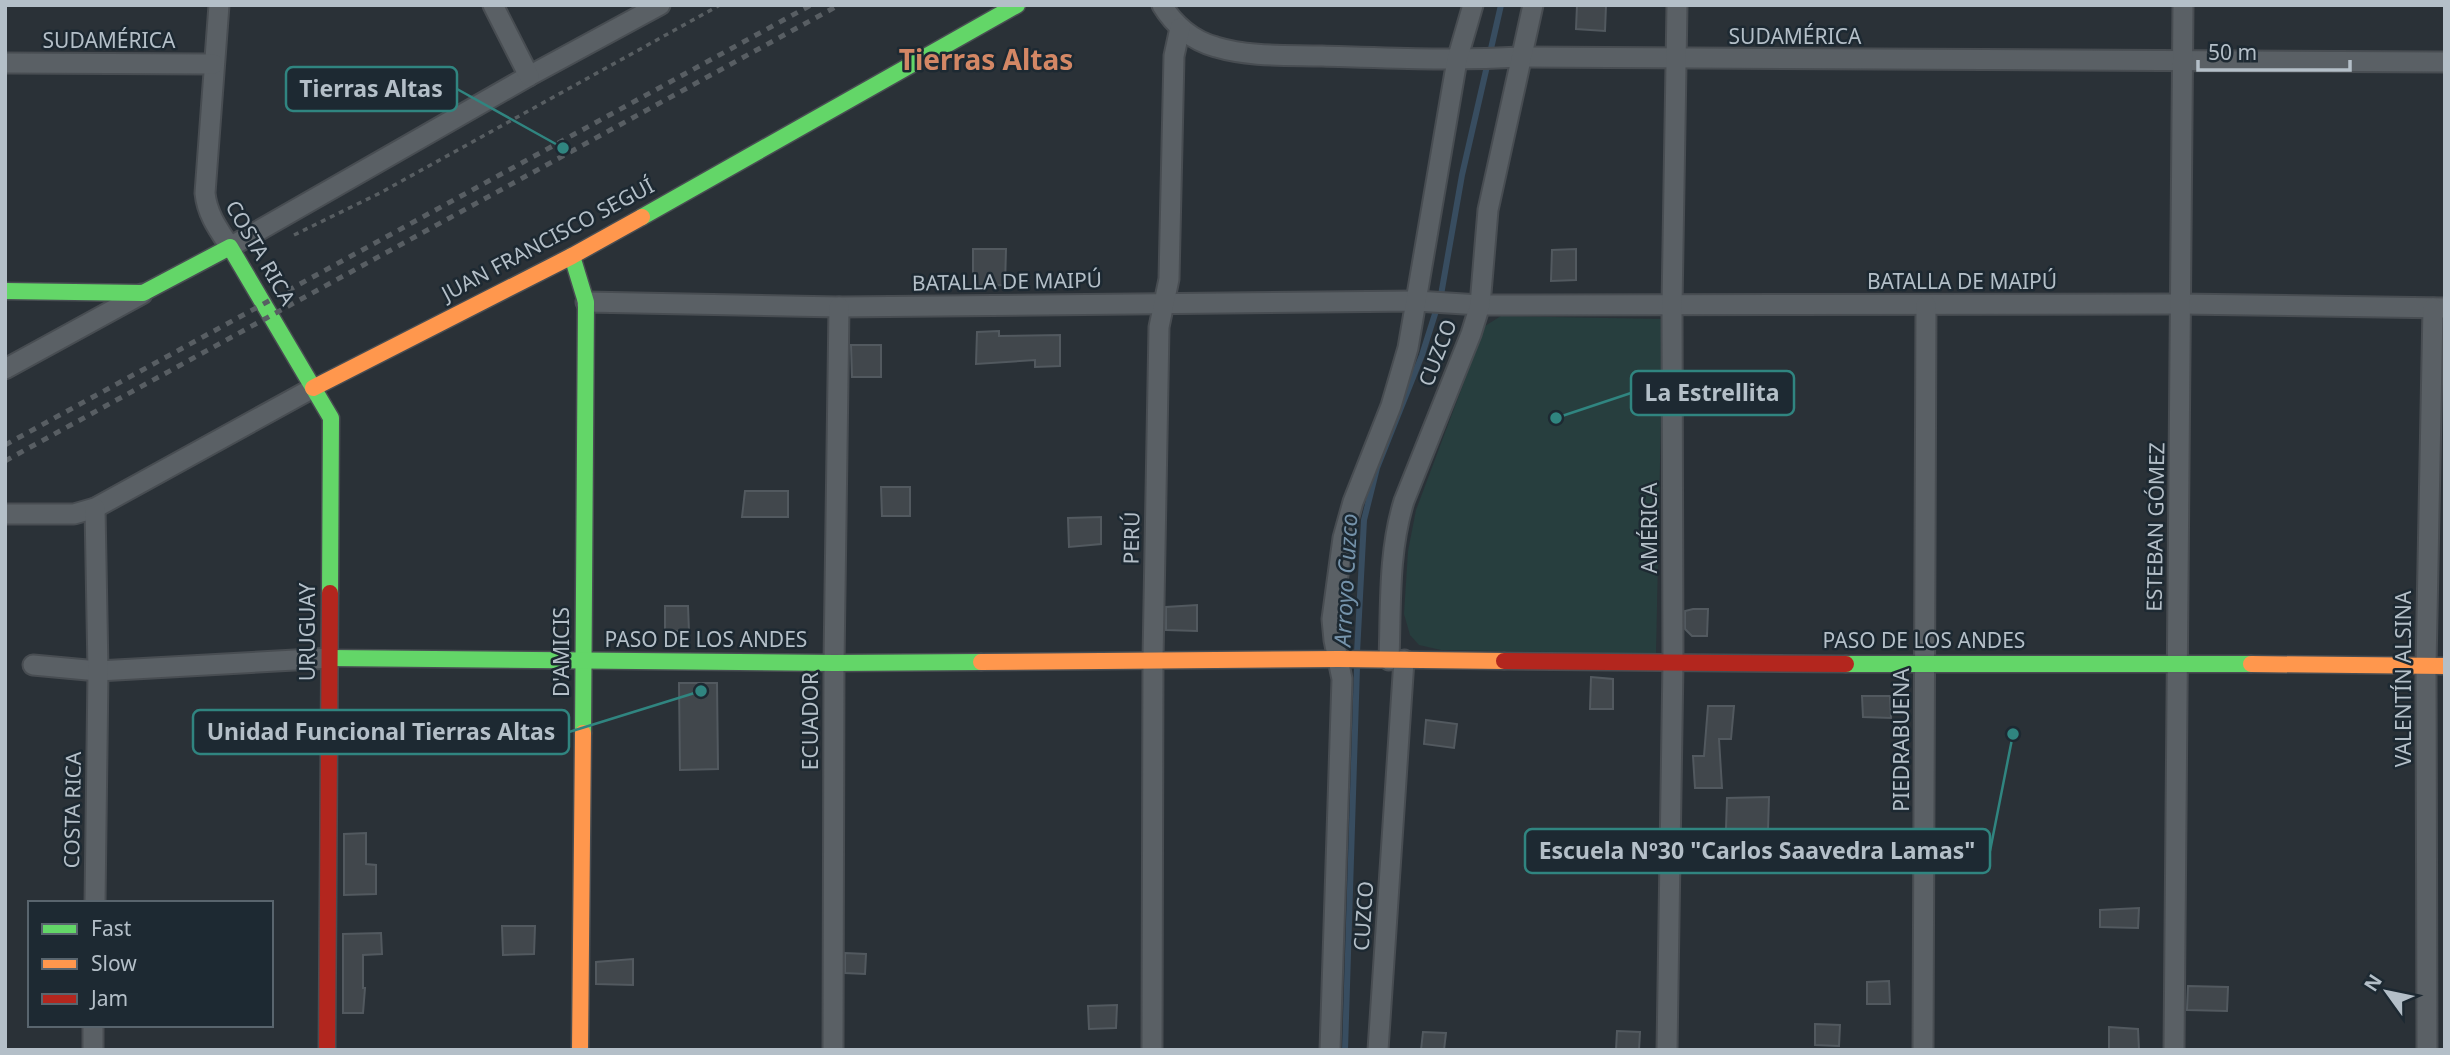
<svg xmlns="http://www.w3.org/2000/svg" width="2450" height="1055" font-family="'Noto Sans',sans-serif">
  <style>
    .green { fill: #273e3e }
    .lines { fill: none; stroke-linecap: round; stroke-linejoin: round }
    .stream { stroke: #384d60; stroke-width: 6 }
    .building { fill: #41474c; stroke: #52595f; stroke-width: 2 }
    .street-casing { stroke: #484d52; stroke-width: 23 }
    .fast-casing { stroke: #484d52; stroke-width: 19 }
    .slow-casing { stroke: #484d52; stroke-width: 19 }
    .jam-casing { stroke: #484d52; stroke-width: 19 }
    .path { stroke: #585e62; stroke-width: 3.5; stroke-dasharray: 5 5; stroke-linecap: butt }
    .street { stroke: #5a6065; stroke-width: 19 }
    .fast { stroke: #63d668; stroke-width: 16 }
    .slow { stroke: #ff974d; stroke-width: 16 }
    .jam { stroke: #b3261e; stroke-width: 16 }
    .rail { stroke: #585e63; stroke-width: 5; stroke-dasharray: 7 7; stroke-linecap: butt }
    .labels { text-anchor: middle; stroke-width: 5; stroke-linejoin: round; paint-order: stroke }
    .street-label { font-size: 21px; fill: #b4bfc8; stroke: #1d2932 }
    .water-label { font-size: 23px; font-style: italic; fill: #7593ab; stroke: #1d2932 }
    .district-label { font-size: 28px; font-weight: bold; fill: #d38765; stroke: #1d2932 }
    .leader { fill: none; stroke: #308580; stroke-width: 2.5 }
    .callout-dot { fill: #308580; stroke: #1d2932; stroke-width: 2.5 }
    .callout { fill: #1d2932; stroke: #308580; stroke-width: 2.5 }
    .callout-label { font-size: 23px; text-anchor: middle; font-weight: bold; fill: #b4bfc8 }
  </style>
  <rect width="100%" height="100%" fill="#2a3137"/>
  <!-- green -->
  <path class="green" d="M1501 316 1663 319 1656 654 1441 650 1419 645 1410 635 1404 614 1408 551 1416 510 1485 326Z"/>
  <g class="lines">
    <!-- stream -->
    <g class="stream">
      <path d="M1357 653 1364 520 1377 468 1422 355 1441 295 1462 175 1501 5"/>
      <path d="M1345 1050 1357 667"/>
    </g>
  </g>
  <!-- building -->
  <g class="building">
    <path d="M1577 5H1606L1605 31 1576 29Z"/>
    <path d="M973 249H1006L1005 285 973 286Z"/>
    <path d="M1576 249V280L1551 281 1552 250Z"/>
    <path d="M999 331V336L1060 335V366L1035 367V360L976 364 977 332Z"/>
    <path d="M851 345H881V377H852Z"/>
    <path d="M881 487H910V516H882Z"/>
    <path d="M745 491H788V517H742Z"/>
    <path d="M1101 517V544L1069 547 1068 518Z"/>
    <path d="M1197 605V631L1166 630V607Z"/>
    <path d="M665 606H688L689 632 665 630Z"/>
    <path d="M1693 609H1708L1707 636H1692L1685 629V611Z"/>
    <path d="M1591 677 1613 679V709H1590Z"/>
    <path d="M679 683H717L718 769 680 770Z"/>
    <path d="M1862 696H1890L1891 718 1863 717Z"/>
    <path d="M1708 706H1734L1731 739H1719L1722 788H1695L1693 756H1704Z"/>
    <path d="M1426 720 1457 724 1454 748 1424 744Z"/>
    <path d="M1769 797 1768 830 1726 829 1727 798Z"/>
    <path d="M366 833V864L376 865V894L344 895V834Z"/>
    <path d="M2139 908 2138 928 2100 927V910Z"/>
    <path d="M502 926H535L534 954 503 955Z"/>
    <path d="M381 933 382 954 363 955V988H365L363 1013H343V934Z"/>
    <path d="M845 953 866 954 865 974 845 973Z"/>
    <path d="M633 959V985L596 984V962Z"/>
    <path d="M1889 981 1890 1004H1867V982Z"/>
    <path d="M2188 986 2228 987 2227 1011 2187 1010Z"/>
    <path d="M1117 1005 1116 1028 1089 1029 1088 1006Z"/>
    <path d="M1815 1024 1840 1025 1839 1046 1815 1045Z"/>
    <path d="M2109 1027 2138 1029 2139 1050H2109Z"/>
    <path d="M1617 1031 1640 1032 1639 1050H1616Z"/>
    <path d="M1423 1032 1446 1033 1444 1050H1421Z"/>
  </g>
  <g class="lines">
    <defs>
      <g id="street">
        <path d="M219 5 205 193C207 214 218 229 230 247L529 76 660 5"/>
        <path d="M493 5 529 76"/>
        <path d="M1162 5C1174 25 1193 41 1216 47 1249 57 1287 55 1322 56 1388 58 1454 61 1520 57L2445 62"/>
        <path d="M5 63 213 64"/>
        <path d="M586 302 839 307 1416 301 1480 305 2181 304 2445 308"/>
        <path d="M5 369 142 294"/>
        <path d="M5 514H74L95 508 313 388"/>
        <path d="M1389 660C1391 607 1388 553 1404 501L1471 334 1480 305 1488 210 1533 5"/>
        <path d="M33 665 98 671 331 658"/>
        <path d="M95 903 98 671 95 508"/>
        <path d="M93 1050V1025"/>
        <path d="M833 1050 834 663 839 307"/>
        <path d="M1152 1050 1153 659 1159 327 1169 279 1174 56 1180 28"/>
        <path d="M1330 1050 1342 679 1334 640 1332 619 1343 538 1353 502 1391 406 1408 348 1457 60 1473 5"/>
        <path d="M1378 1050 1404 660"/>
        <path d="M1667 1050 1673 662 1672 306 1677 5"/>
        <path d="M1923 1050 1926 305"/>
        <path d="M2174 1050 2183 5"/>
        <path d="M2427 1050 2426 666 2433 308"/>
      </g>
      <g id="fast">
        <path d="M642 217 1017 5"/>
        <path d="M572 256 586 302 583 733"/>
        <path d="M5 291 143 293 230 247 331 418 330 593"/>
        <path d="M331 658 834 663 981 662"/>
        <path d="M1846 664H2251"/>
      </g>
      <g id="slow">
        <path d="M313 388 572 256 642 217"/>
        <path d="M981 662 1339 659 1504 661"/>
        <path d="M2251 664 2445 666"/>
        <path d="M580 1050 583 733"/>
      </g>
      <g id="jam">
        <path d="M1504 661 1846 664"/>
        <path d="M327 1050 330 593"/>
      </g>
    </defs>
    <!-- street casing -->
    <use href="#street" class="street-casing"/>
    <!-- fast casing -->
    <use href="#fast" class="fast-casing"/>
    <!-- slow casing -->
    <use href="#slow" class="slow-casing"/>
    <!-- jam casing -->
    <use href="#jam" class="jam-casing"/>
    <!-- path -->
    <path class="path" d="M294 235 380 193 720 5"/>
    <!-- street -->
    <use href="#street" class="street"/>
    <!-- fast -->
    <use href="#fast" class="fast"/>
    <!-- slow -->
    <use href="#slow" class="slow"/>
    <!-- jam -->
    <use href="#jam" class="jam"/>
    <!-- rail -->
    <g class="rail">
      <path d="M5 445 811 5"/>
      <path d="M5 461 839 5"/>
    </g>
  </g>
  <g class="labels">
    <!-- street labels -->
    <g class="street-label">
      <text x="1795" y="44">SUDAMÉRICA</text>
      <text x="109" y="48">SUDAMÉRICA</text>
      <text transform="translate(548 240) rotate(-28)" y="7">JUAN FRANCISCO SEGUÍ</text>
      <text transform="translate(260 253) rotate(60)" y="7">COSTA RICA</text>
      <text transform="translate(1007 282) rotate(-1)" y="7">BATALLA DE MAIPÚ</text>
      <text x="1962" y="289">BATALLA DE MAIPÚ</text>
      <text transform="translate(1438 353) rotate(-69)" y="7">CUZCO</text>
      <text transform="translate(2156 527) rotate(-89)" y="7">ESTEBAN GÓMEZ</text>
      <text transform="translate(1650 528) rotate(-90)" y="7">AMÉRICA</text>
      <text transform="translate(1132 538) rotate(-89)" y="7">PERÚ</text>
      <text transform="translate(308 632) rotate(-90)" y="7">URUGUAY</text>
      <text x="706" y="647">PASO DE LOS ANDES</text>
      <text x="1924" y="648">PASO DE LOS ANDES</text>
      <text transform="translate(562 652) rotate(-90)" y="7">D'AMICIS</text>
      <text transform="translate(2404 679) rotate(-90)" y="7">VALENTÍN ALSINA</text>
      <text transform="translate(811 721) rotate(-90)" y="7">ECUADOR</text>
      <text transform="translate(1902 740) rotate(-90)" y="7">PIEDRABUENA</text>
      <text transform="translate(73 810) rotate(-89)" y="7">COSTA RICA</text>
      <text transform="translate(1364 916) rotate(-86)" y="7">CUZCO</text>
    </g>
    <!-- water labels -->
    <g class="water-label">
      <text transform="translate(1346 580) rotate(-87)" y="8">Arroyo Cuzco</text>
    </g>
    <!-- district labels -->
    <g class="district-label">
      <text x="986" y="70">Tierras Altas</text>
    </g>
  </g>
  <!-- callouts -->
  <path class="leader" d="M563 148L457 89M1556 418L1631 393M701 691L569 732M2013 734L1990 851"/>
  <g class="callout-dot">
    <circle cx="563" cy="148" r="7"/>
    <circle cx="1556" cy="418" r="7"/>
    <circle cx="701" cy="691" r="7"/>
    <circle cx="2013" cy="734" r="7"/>
  </g>
  <g class="callout">
    <rect x="286" y="67" width="171" height="44" rx="7"/>
    <rect x="1631" y="371" width="163" height="44" rx="7"/>
    <rect x="193" y="710" width="376" height="44" rx="7"/>
    <rect x="1525" y="829" width="465" height="44" rx="7"/>
  </g>
  <g class="callout-label">
    <text x="371" y="97">Tierras Altas</text>
    <text x="1712" y="401">La Estrellita</text>
    <text x="381" y="740">Unidad Funcional Tierras Altas</text>
    <text x="1757" y="859">Escuela Nº30 "Carlos Saavedra Lamas"</text>
  </g>
  <!-- border -->
  <rect width="2450" height="1055" fill="none" stroke="#b4bfc8" stroke-width="14"/>
  <!-- legend -->
  <rect x="28" y="901" width="245" height="126" fill="#1d2932" stroke="#59656e" stroke-width="2"/>
  <rect x="42" y="924" width="35" height="10" fill="#63d668" stroke="#59656e" stroke-width="2"/>
  <text x="91" y="936" font-size="21" fill="#b4bfc8">Fast</text>
  <rect x="42" y="959" width="35" height="10" fill="#ff974d" stroke="#59656e" stroke-width="2"/>
  <text x="91" y="971" font-size="21" fill="#b4bfc8">Slow</text>
  <rect x="42" y="994" width="35" height="10" fill="#b3261e" stroke="#59656e" stroke-width="2"/>
  <text x="91" y="1006" font-size="21" fill="#b4bfc8">Jam</text>
  <!-- north arrow -->
  <g transform="translate(2387 992) rotate(303)" stroke="#1d2932" stroke-width="5" paint-order="stroke">
  <path d="M0-5L12 26L0 18L-12 26Z" fill="#b4bfc8"/>
  <text y="-10" font-size="19" font-weight="bold" text-anchor="middle" fill="#b4bfc8">N</text>
  </g>
  <!-- scale -->
  <path d="M2198 60v10h152v-10" fill="none" stroke="#b4bfc8" stroke-width="3.5"/>
  <text x="2208" y="60" font-size="21" fill="#b4bfc8" stroke="#1d2932" stroke-width="5" paint-order="stroke">50 m</text>
</svg>
